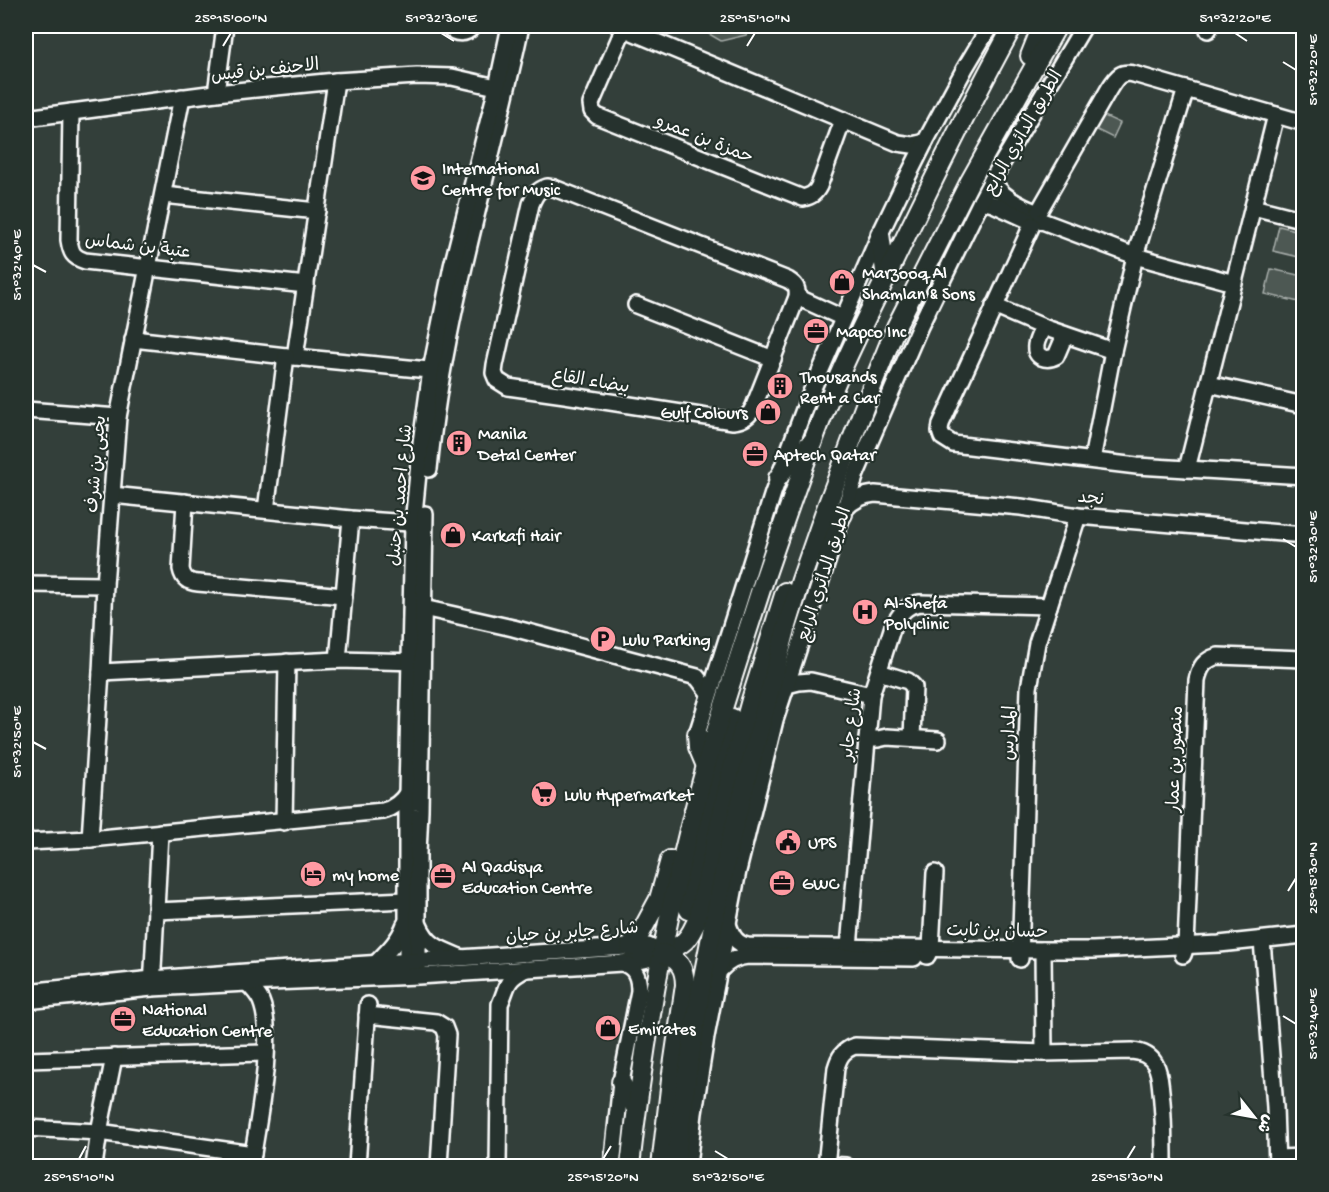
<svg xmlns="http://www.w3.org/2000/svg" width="1329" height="1192" font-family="'Gochi Hand','Playpen Sans Arabic',sans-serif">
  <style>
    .green { fill: #4d5853; stroke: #a6aca9; stroke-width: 1.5 }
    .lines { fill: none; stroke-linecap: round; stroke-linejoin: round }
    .minor-casing { stroke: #fff; stroke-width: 20 }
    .major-casing { stroke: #fff; stroke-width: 22 }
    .minor { stroke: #26332d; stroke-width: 15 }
    .major { stroke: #26332d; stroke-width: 18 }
    .ticks { fill: none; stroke: #fff; stroke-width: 2 }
    .labels { text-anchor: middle; stroke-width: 4.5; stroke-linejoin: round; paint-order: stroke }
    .street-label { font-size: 18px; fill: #fff; stroke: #26332d }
    .poi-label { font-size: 18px; fill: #fff; stroke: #26332d; text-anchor: start }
    .neatline { fill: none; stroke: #fff; stroke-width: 2 }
    .ticks-label { font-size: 15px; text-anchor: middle; fill: #fff }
  </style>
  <rect width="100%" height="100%" fill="#333f3a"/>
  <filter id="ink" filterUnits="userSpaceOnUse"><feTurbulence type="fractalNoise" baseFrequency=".0167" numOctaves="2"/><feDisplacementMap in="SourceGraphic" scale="12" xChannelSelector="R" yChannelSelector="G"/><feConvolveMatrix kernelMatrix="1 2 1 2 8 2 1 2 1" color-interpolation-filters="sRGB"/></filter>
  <g filter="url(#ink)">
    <!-- green -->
    <g class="green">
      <path d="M697 27V26H751L746 35 721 41Z"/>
      <path d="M1100 114 1120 123 1113 138 1093 128Z"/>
      <path d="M1279 226 1303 232V258L1273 251Z"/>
      <path d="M1271 269 1303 276V303L1265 294Z"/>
    </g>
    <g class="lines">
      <defs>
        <g id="minor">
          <path d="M448 26C455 35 466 35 473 26"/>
          <path d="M618 26 898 143 912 145 925 142"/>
          <path d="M624 28 591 104 592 111 597 116 803 198C811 196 815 194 819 186L843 120"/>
          <path d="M1208 30 1210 26"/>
          <path d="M216 93 225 26"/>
          <path d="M71 112 69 240C71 253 73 257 85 261L306 285"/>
          <path d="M26 118 216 93 336 81 417 76 452 77 505 89"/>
          <path d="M992 180C1000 195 1018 205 1033 211"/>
          <path d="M547 187 554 188 788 280C796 285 798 288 797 297L754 406C750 416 744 420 733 421L565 395 508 387 497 380 494 373 495 365 531 204C535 195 537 190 547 187Z"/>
          <path d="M163 195 317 211"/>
          <path d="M981 201 993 204 1028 220"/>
          <path d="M1253 207 1304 220"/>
          <path d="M1039 211 1109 89C1117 76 1121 70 1137 75L1304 123"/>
          <path d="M1042 221 1135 256 1234 283"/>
          <path d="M1032 225 941 424 940 431 942 437 953 444 1137 466 1304 476"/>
          <path d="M797 297 843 318"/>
          <path d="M636 305 773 359"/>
          <path d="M994 306 1043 327 1113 351"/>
          <path d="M1043 327C1041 332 1037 339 1036 345 1034 358 1047 361 1056 356L1065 335"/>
          <path d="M133 339 295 357 439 371"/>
          <path d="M295 357 336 81"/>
          <path d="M1209 384 1299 404 1304 403"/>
          <path d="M26 410 118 417"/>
          <path d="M1092 460 1113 351 1135 256 1186 89"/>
          <path d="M429 469C443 319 490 173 521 26"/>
          <path d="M1187 469 1276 115"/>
          <path d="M112 495 351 519 424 524"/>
          <path d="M185 502 181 569C183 579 188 582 198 583L344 596"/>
          <path d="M845 509C853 500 862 495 875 494L1021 507 1078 516 1304 535"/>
          <path d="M266 510 286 356"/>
          <path d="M26 584 105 585"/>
          <path d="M414 606 513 628 697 677 709 693"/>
          <path d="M338 660 351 519"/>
          <path d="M101 672 338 660 419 662"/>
          <path d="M879 672 908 681 914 687 912 738"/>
          <path d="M787 685 799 682 811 681 871 695"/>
          <path d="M697 734 773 493 806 404 880 234 904 184 925 142 965 68 990 26"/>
          <path d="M867 739H878L887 737 938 740"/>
          <path d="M284 822 287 662"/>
          <path d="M90 839 101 672 105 585 118 417 182 97"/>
          <path d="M26 842 90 839 383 811C394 808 401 803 407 793"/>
          <path d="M156 911 407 900"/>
          <path d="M728 924C732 936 736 944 748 946L1043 950H1093L1219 944 1304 935"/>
          <path d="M419 925C428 946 440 949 460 957"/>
          <path d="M1262 940 1275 1107 1277 1166"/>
          <path d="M1043 950 1044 1053"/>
          <path d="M845 955 849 947 871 695 893 626C900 614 905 605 920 603L1049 606"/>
          <path d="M1183 955 1186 946 1197 680C1200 667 1204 660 1218 656L1304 659"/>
          <path d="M927 956 931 948 935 873"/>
          <path d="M1020 959 1029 688 1037 643 1078 516"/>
          <path d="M376 963C388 951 399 941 405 924"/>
          <path d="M407 969V793L413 524 421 443 431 370 452 266 497 87 510 26"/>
          <path d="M418 970V853L420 810 425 514"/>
          <path d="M720 970C728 961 736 957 748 956L914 958"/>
          <path d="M247 983C252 988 258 994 261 1001 276 1037 257 1126 251 1166"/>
          <path d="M152 988 160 832"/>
          <path d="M26 992 153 979 259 971 642 946H648L662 953C649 961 636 961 622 963L418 976 247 983 152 988 26 1001"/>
          <path d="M367 1015 436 1022 444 1027 447 1035 439 1166"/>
          <path d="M26 1060 265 1053"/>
          <path d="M26 1128 99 1132 253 1154"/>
          <path d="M1277 1158 1304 1157"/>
          <path d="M826 1165 846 1166"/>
          <path d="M94 1166 99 1132 114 1057"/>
          <path d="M357 1166 368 1005"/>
          <path d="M498 1166 500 1004C509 984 504 981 526 969"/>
          <path d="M612 1166 621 1082 639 991C639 978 636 967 622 963"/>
          <path d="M688 1166 694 1113 706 1037 738 871 775 720 856 474 920 326 981 201 992 180 1084 26"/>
          <path d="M826 1166 836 1068C839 1057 843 1050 855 1046L1044 1053 1132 1051C1142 1052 1150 1055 1155 1064 1160 1072 1160 1083 1161 1091 1164 1117 1164 1141 1164 1166"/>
        </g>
        <g id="major">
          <path d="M1030 56 1042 26"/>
          <path d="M880 234 886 278"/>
          <path d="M778 478 788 464 812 442"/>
          <path d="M818 553 843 514"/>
          <path d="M697 734 698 747 706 766"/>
          <path d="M701 909 694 912 689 910 687 906 688 901 732 718"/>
          <path d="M630 947 639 936 659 899 670 860"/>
          <path d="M662 953C684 945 689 940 698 918L732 769 751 700 785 592"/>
          <path d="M621 1082 636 1109"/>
          <path d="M630 1166C645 1031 669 897 706 766 723 704 744 642 764 580 785 519 806 457 830 397 848 352 871 309 892 265 931 184 970 104 1013 26"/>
          <path d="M661 1166 671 1080 685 985C685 967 678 959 662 953"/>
          <path d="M675 1166 687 1076 702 982 729 846 786 629 801 580 824 514 871 389 896 327 969 183 1057 26"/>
        </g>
      </defs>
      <!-- minor casing -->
      <use href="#minor" class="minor-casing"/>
      <!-- major casing -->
      <use href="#major" class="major-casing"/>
      <!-- minor -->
      <use href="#minor" class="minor"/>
      <!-- major -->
      <use href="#major" class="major"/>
    </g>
  </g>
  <!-- ticks -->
  <path class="ticks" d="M441 33 454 41M1235 33 1247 41M223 46 231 33M747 46 755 33M1283 62 1296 70M33 265 46 272M1283 539 1296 547M33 742 46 749M1288 891 1296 878M1283 1016 1296 1024M715 1151 728 1159M79 1159 86 1146M603 1159 611 1146M1127 1159 1135 1146"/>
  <!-- icons -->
  <defs>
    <symbol id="school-disc" viewBox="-11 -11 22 22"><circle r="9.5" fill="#ff9aa2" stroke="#26332d"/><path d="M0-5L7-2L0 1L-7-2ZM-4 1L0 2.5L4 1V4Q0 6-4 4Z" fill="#111"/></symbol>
    <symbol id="shop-disc" viewBox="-11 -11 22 22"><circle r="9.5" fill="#ff9aa2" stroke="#26332d"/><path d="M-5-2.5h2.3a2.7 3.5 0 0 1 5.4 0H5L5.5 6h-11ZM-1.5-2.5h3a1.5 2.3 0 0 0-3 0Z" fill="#111"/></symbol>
    <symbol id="office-disc" viewBox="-11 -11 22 22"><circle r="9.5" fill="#ff9aa2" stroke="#26332d"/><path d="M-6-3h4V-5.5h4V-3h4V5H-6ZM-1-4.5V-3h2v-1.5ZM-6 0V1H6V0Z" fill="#111"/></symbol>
    <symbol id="building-disc" viewBox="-11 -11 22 22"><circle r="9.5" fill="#ff9aa2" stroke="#26332d"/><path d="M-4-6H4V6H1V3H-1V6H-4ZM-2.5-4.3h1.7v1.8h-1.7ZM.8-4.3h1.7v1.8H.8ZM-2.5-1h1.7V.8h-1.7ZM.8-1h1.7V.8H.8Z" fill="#111"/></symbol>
    <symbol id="hospital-disc" viewBox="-11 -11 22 22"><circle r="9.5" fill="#ff9aa2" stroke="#26332d"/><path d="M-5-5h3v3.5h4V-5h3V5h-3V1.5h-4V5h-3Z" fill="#111"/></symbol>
    <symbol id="parking-disc" viewBox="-11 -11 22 22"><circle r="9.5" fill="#ff9aa2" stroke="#26332d"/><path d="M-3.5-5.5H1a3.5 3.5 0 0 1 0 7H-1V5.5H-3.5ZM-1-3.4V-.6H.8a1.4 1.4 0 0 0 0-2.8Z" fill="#111"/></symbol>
    <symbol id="supermarket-disc" viewBox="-11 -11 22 22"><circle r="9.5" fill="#ff9aa2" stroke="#26332d"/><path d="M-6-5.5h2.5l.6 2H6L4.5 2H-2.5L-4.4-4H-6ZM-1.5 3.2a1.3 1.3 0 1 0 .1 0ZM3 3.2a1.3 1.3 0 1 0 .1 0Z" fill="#111"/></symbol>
    <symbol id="civic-disc" viewBox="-11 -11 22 22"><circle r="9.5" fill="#ff9aa2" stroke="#26332d"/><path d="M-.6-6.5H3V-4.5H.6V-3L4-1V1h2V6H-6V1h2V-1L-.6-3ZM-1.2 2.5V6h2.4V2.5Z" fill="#111"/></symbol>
    <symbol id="hotel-disc" viewBox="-11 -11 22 22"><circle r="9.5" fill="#ff9aa2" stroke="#26332d"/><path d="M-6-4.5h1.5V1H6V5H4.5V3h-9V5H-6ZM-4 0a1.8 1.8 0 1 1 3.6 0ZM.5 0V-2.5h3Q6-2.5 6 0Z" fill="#111"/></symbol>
  </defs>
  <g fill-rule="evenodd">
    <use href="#school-disc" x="408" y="163" width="30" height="30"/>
    <use href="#shop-disc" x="827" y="267" width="30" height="30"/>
    <use href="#office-disc" x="801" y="316" width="30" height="30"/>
    <use href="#building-disc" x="765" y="371" width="30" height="30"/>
    <use href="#shop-disc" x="753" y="397" width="30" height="30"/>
    <use href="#building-disc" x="444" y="428" width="30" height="30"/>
    <use href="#office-disc" x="740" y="439" width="30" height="30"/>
    <use href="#shop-disc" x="438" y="520" width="30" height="30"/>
    <use href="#hospital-disc" x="850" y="597" width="30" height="30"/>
    <use href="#parking-disc" x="588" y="624" width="30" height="30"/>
    <use href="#supermarket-disc" x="529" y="779" width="30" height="30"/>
    <use href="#civic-disc" x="773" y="827" width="30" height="30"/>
    <use href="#hotel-disc" x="298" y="859" width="30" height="30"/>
    <use href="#office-disc" x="428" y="861" width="30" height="30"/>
    <use href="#office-disc" x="767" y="868" width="30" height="30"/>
    <use href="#office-disc" x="108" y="1004" width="30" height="30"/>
    <use href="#shop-disc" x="593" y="1013" width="30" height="30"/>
  </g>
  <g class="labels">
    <!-- street labels -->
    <g class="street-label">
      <text transform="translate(265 69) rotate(-6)" y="6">الاحنف بن قيس</text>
      <text transform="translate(1022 132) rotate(-60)" y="6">الطريق الدائري الرابع</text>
      <text transform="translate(705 138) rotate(22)" y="6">حمزة بن عمرو</text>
      <text transform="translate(138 245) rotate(7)" y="6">عتبة بن شماس</text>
      <text transform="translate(591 380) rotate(9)" y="6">بيضاء القاع</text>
      <text transform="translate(95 464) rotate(-85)" y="6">يحيى بن شرف</text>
      <text transform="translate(399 495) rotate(-85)" y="6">شارع احمد بن حنبل</text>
      <text transform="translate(1091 497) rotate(6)" y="6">نجد</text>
      <text transform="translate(823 574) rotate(-72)" y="6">الطريق الدائري الرابع</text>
      <text transform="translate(850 724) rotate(-83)" y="6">شارع جابر</text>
      <text transform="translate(1008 733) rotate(-88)" y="6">المدارس</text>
      <text transform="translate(1174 759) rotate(-88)" y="6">منصور بن عمار</text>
      <text transform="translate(997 930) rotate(1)" y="6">حسان بن ثابت</text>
      <text transform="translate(572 931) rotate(-4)" y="6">شارع جابر بن حيان</text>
    </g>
    <!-- poi labels -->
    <g class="poi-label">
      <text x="442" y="174">International<tspan x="442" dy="21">Centre for Music</tspan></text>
      <text x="862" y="278">Marzooq Al<tspan x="862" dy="21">Shamlan &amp; Sons</tspan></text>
      <text x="836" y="337">Mapco Inc</text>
      <text x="800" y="382">Thousands<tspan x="800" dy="21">Rent a Car</tspan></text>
      <text x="748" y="418" text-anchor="end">Gulf Colours</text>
      <text x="478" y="439">Manila<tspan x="478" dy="21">Detal Center</tspan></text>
      <text x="774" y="460">Aptech Qatar</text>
      <text x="472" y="541">Karkafi Hair</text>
      <text x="884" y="608">Al-Shefa<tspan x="884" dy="21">Polyclinic</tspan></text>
      <text x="622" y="645">Lulu Parking</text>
      <text x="564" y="800">Lulu Hypermarket</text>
      <text x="808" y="848">UPS</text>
      <text x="462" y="872">Al Qadisya<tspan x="462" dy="21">Education Centre</tspan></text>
      <text x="332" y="880">my home</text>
      <text x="802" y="889">GWC</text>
      <text x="142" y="1015">National<tspan x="142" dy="21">Education Centre</tspan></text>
      <text x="628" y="1034">Emirates</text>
    </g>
  </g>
  <!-- margin -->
  <rect width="1329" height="1192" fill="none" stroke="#26332d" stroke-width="66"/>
  <!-- north arrow -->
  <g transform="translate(1254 1117) rotate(121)" stroke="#26332d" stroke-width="4.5" paint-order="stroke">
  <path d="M0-4.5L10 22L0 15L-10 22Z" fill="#ffffff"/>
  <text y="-9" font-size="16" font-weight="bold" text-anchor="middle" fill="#ffffff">ش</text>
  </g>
  <rect x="33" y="33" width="1263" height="1126" class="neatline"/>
  <g class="ticks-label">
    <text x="231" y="22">25°15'00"N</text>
    <text x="441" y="22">51°32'30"E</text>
    <text x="755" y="22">25°15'10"N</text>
    <text x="1235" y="22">51°32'20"E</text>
    <text transform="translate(1312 70) rotate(-90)" y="5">51°32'20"E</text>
    <text transform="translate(16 265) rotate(-90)" y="5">51°32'40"E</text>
    <text transform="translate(1312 547) rotate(-90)" y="5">51°32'30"E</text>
    <text transform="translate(16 742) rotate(-90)" y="5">51°32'50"E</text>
    <text transform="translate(1312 878) rotate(-90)" y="5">25°15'30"N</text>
    <text transform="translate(1312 1024) rotate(-90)" y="5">51°32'40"E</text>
    <text x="79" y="1181">25°15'10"N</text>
    <text x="603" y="1181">25°15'20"N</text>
    <text x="728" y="1181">51°32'50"E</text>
    <text x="1127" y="1181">25°15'30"N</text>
  </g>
</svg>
